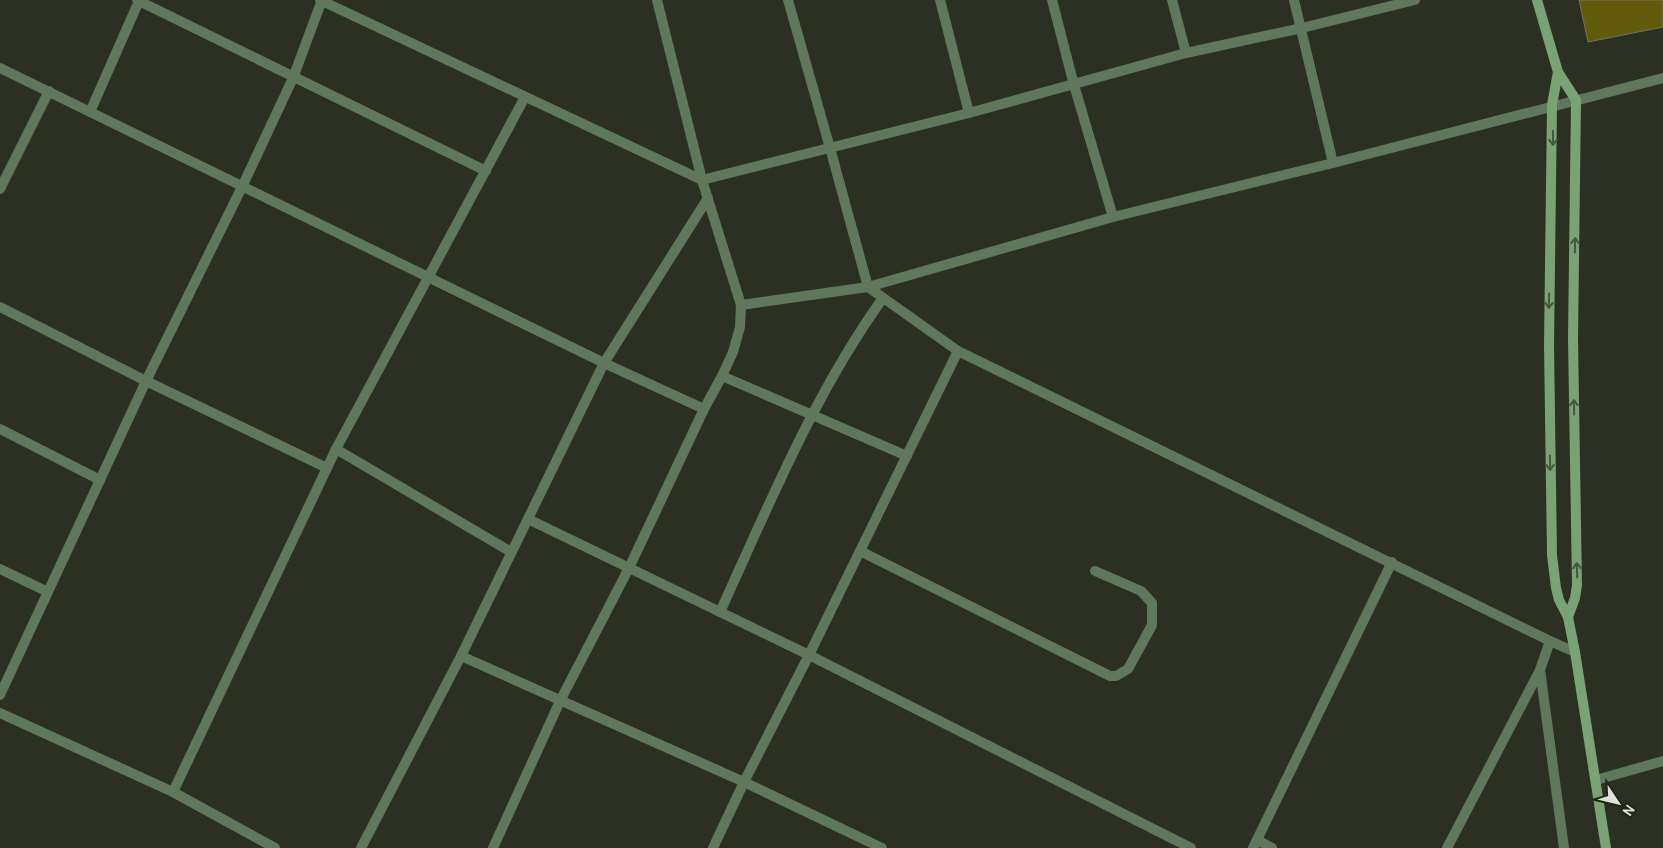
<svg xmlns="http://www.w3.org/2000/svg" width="1663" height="848" font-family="Cabin,sans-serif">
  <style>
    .building { fill: #625a0b; stroke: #747363 }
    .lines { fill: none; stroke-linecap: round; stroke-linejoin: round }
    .street { stroke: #5f785c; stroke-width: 10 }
    .secondary { stroke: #79a275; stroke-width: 10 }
    .oneway { stroke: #44583e }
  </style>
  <rect width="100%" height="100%" fill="#2b3022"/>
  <!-- building -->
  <path class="building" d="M1579 0H1663V27L1588 42Z"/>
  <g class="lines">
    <!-- street -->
    <g class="street">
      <path d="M137 0 486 171"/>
      <path d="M320 0 702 180 969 113 1186 53 1302 28 1415 0"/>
      <path d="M788 0 830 148 868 287 958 351 1550 641 1575 652"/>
      <path d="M940 0 969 113"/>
      <path d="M1052 0 1074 85 1113 217"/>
      <path d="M1172 0 1186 53"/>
      <path d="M1294 0 1333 163"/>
      <path d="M0 68 604 363 704 409"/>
      <path d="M90 112 139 1"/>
      <path d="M0 189 49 91"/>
      <path d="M741 305 868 287 1113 217 1333 163 1663 78"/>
      <path d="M0 307 146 381 327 468"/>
      <path d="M722 376 907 456"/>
      <path d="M0 429 100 480"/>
      <path d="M336 449 511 552"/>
      <path d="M528 519 809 655 1191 848"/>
      <path d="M860 551 1110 676H1116L1128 669 1152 625V603L1141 591 1095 571"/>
      <path d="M0 569 48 592"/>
      <path d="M720 612C769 505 814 394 883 298"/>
      <path d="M461 656 744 782 882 848"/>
      <path d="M1540 670 1564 848"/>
      <path d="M0 695 146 381 242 187 293 78 322 0"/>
      <path d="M0 713 173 792 275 848"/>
      <path d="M1596 780 1663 761"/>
      <path d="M173 792 336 449 525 97"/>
      <path d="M1257 840 1272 848"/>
      <path d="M361 848 461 656 604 363 708 198"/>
      <path d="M493 848 560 701 629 568 704 409 722 376 733 352 740 327 741 305 702 180 657 0"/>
      <path d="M713 848 744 782 809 655 958 351"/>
      <path d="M1253 848 1392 562"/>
      <path d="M1447 848 1540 670 1550 641"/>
    </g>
    <!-- secondary -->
    <g class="secondary">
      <path d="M1537 0 1558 72 1576 100 1573 339 1577 585 1575 598 1568 617"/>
      <path d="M1558 72 1552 105 1549 345 1552 555 1556 588 1559 600 1568 617 1575 652 1606 848"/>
    </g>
  </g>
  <!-- one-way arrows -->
  <defs><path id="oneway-shaft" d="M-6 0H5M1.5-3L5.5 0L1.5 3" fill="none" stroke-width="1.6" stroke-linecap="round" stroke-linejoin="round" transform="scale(1.25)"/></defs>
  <g class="oneway">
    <use href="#oneway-shaft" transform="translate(1553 138) rotate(90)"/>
    <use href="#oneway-shaft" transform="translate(1575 245) rotate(-89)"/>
    <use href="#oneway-shaft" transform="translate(1549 301) rotate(91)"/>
    <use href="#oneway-shaft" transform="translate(1574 407) rotate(-91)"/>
    <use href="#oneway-shaft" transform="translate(1550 463) rotate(89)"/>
    <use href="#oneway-shaft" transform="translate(1577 570) rotate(-92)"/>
  </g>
  <!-- north arrow -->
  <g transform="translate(1618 803) rotate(125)" stroke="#212619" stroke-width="4" paint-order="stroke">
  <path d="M0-4L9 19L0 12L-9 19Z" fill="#dfe2da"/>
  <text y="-8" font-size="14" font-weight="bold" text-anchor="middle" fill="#dfe2da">N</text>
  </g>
</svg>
